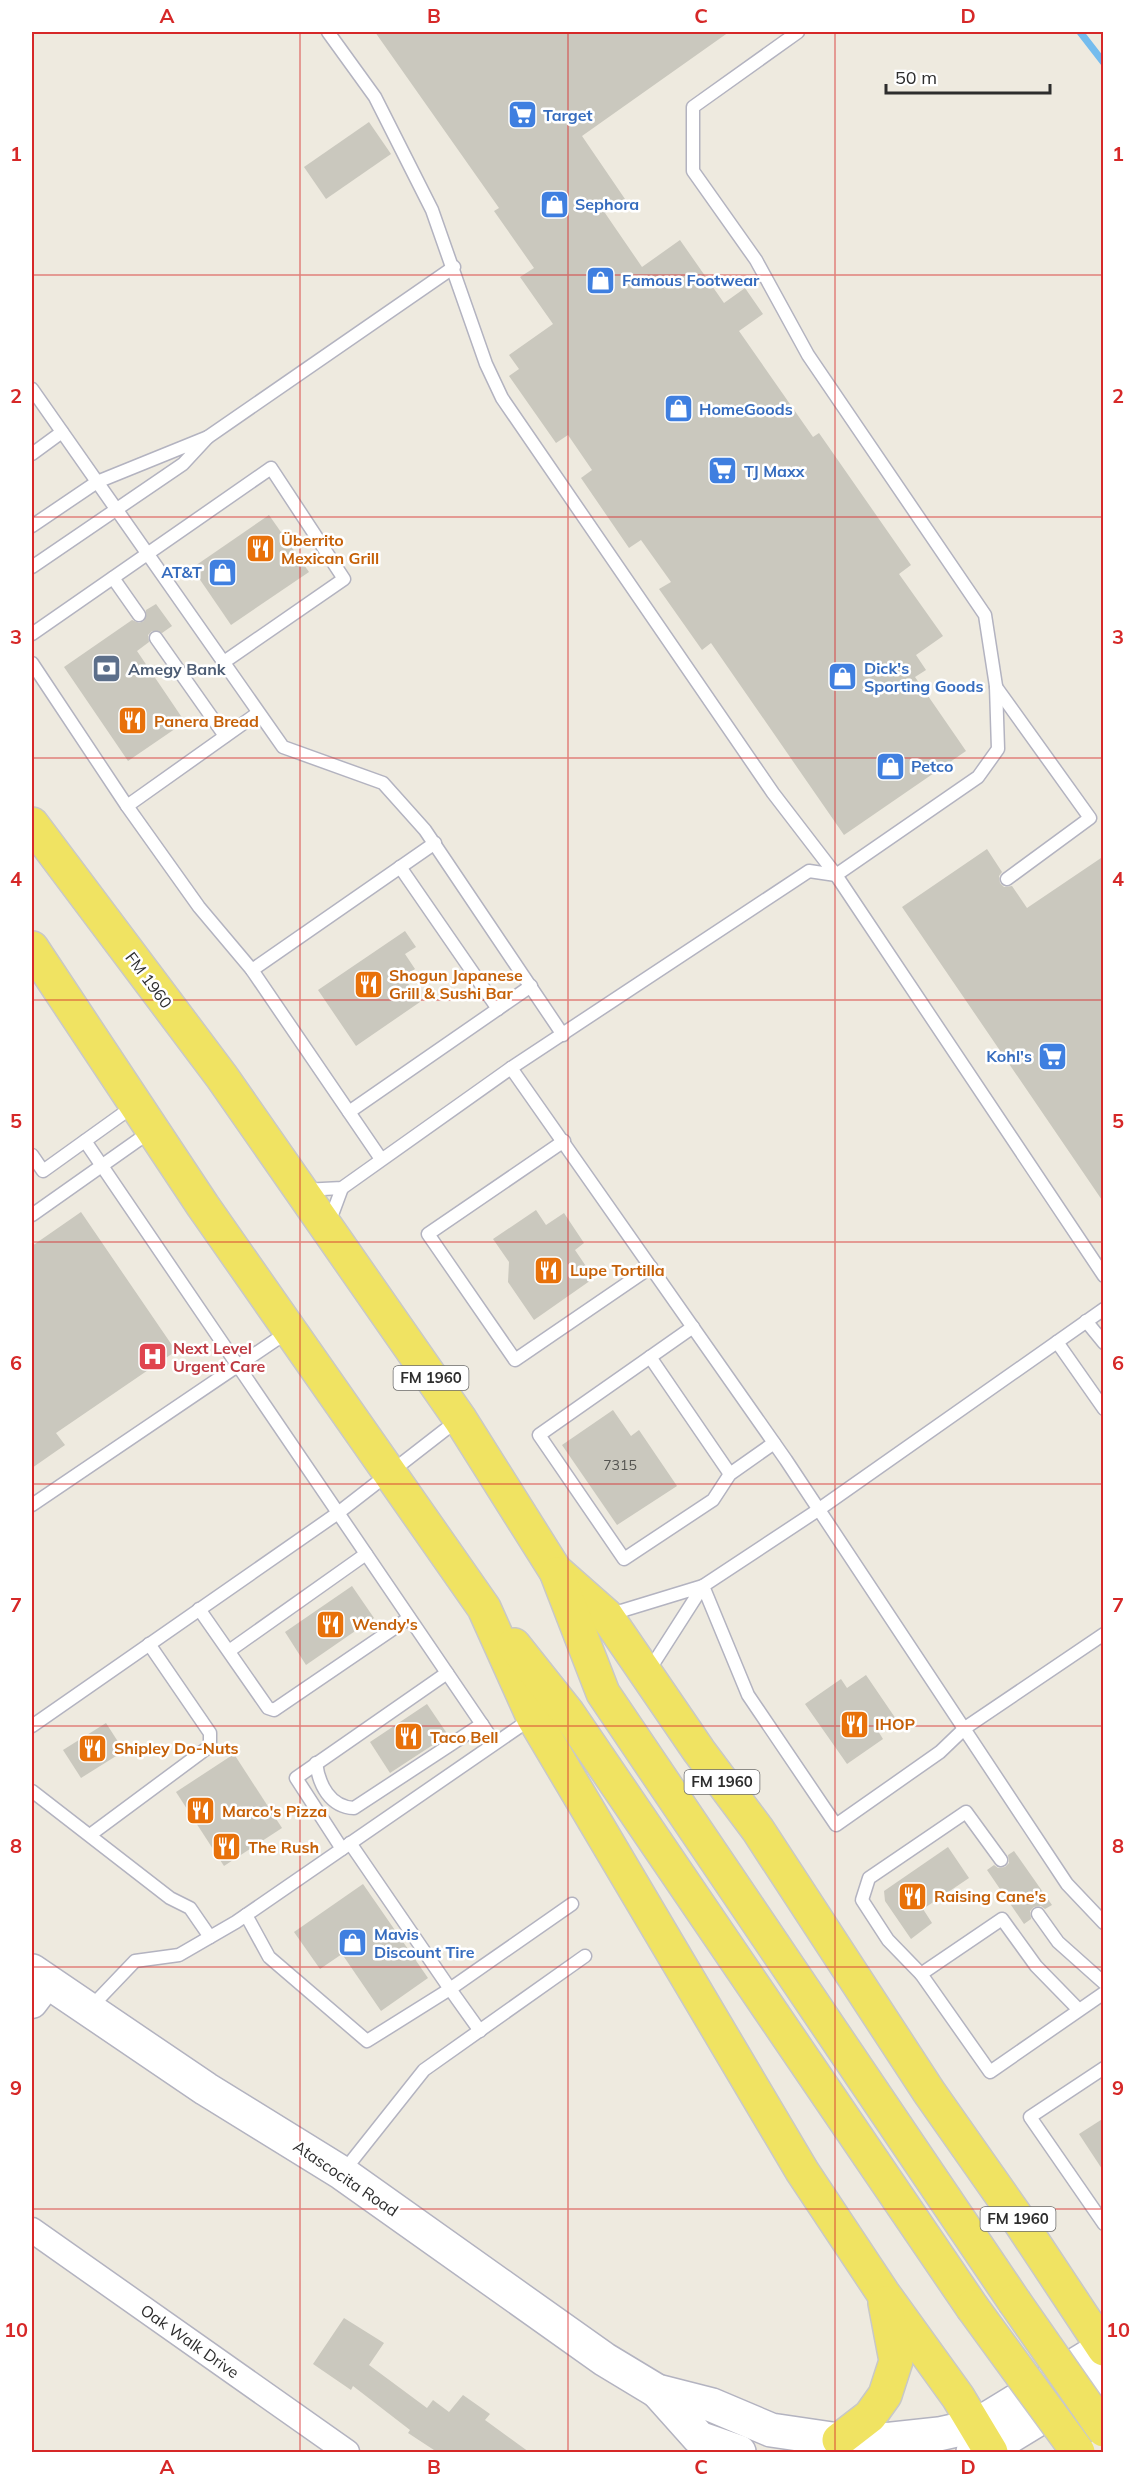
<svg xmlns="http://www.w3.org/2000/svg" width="1135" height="2484" font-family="Mulish,sans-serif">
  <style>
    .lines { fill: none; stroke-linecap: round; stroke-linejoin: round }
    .stream { stroke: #74bcee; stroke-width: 7 }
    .building { fill: #cac8be }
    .service-casing { stroke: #b3b3c0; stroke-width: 15 }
    .minor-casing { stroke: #b3b3c0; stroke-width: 27 }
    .tertiary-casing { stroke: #b3b3c0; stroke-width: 33 }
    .secondary-casing { stroke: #b3b3c0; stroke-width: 36 }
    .primary-casing { stroke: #c8c8c8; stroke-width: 36 }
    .service { stroke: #fff; stroke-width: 12 }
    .minor { stroke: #fff; stroke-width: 24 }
    .tertiary { stroke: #fff; stroke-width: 30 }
    .secondary { stroke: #fff; stroke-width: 33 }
    .primary { stroke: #f0e362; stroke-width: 33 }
    .primary-bridge-casing { stroke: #c8c8c8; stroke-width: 36; stroke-linecap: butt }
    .primary-bridge { stroke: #f0e362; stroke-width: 33 }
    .grid { fill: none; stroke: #d62828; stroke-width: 1.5; stroke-opacity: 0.55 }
    .labels { text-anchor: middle; stroke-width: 5; stroke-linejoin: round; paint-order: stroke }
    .number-label { font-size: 14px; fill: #545451 }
    .shield { fill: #fff; stroke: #6c6c6c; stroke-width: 1.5 }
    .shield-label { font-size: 15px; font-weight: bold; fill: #2d2d2d }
    .shop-label { font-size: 16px; font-weight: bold; fill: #366cbe; stroke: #fff; text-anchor: start }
    .food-label { font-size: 16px; font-weight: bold; fill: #c56008; stroke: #fff; text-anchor: start }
    .service-label { font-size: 16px; font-weight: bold; fill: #4e5e75; stroke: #fff; text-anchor: start }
    .street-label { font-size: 16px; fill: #2d2d2d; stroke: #fff }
    .health-label { font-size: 16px; font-weight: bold; fill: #be3a42; stroke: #fff; text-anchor: start }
    .neatline { fill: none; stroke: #d62828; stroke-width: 2 }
    .grid-label { font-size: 20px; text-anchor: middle; font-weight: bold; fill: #d62828 }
  </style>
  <rect width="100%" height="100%" fill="#eeeadf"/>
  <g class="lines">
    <!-- stream -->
    <path class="stream" d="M1080 32 1104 63"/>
  </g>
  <!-- building -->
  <g class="building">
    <path d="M375 32H729L582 136 625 199 605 213 642 267 680 240 724 303 745 288 763 314 739 331 813 437 819 433 911 565 899 574 943 636 916 655 926 670 915 677 966 751 844 835 711 643 702 650 659 589 671 582 641 540 629 548 581 478 592 470 568 435 556 443 509 376 519 369 509 355 553 324 520 277 534 268 494 211 499 208Z"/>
    <path d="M369 122 391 154 326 199 304 167Z"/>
    <path d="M269 515 309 572 231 625 192 568Z"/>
    <path d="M156 604 172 626 162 633 152 631 148 635 149 642 137 651 185 722 128 761 64 667 132 620 139 623 144 621 146 610Z"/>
    <path d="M987 849 1002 872 999 876 1000 883 1004 887 1012 886 1027 908 1104 856V1203L902 907Z"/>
    <path d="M405 931 416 947 405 954 415 969 404 977 420 1002 356 1046 318 990Z"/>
    <path d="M536 1210 546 1225 564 1213 584 1243 575 1250 594 1278 534 1320 508 1282 509 1262 493 1239Z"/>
    <path d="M81 1212 176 1351 56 1433 65 1445 32 1468V1246Z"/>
    <path d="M613 1410 631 1436 639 1430 677 1486 617 1525 562 1445Z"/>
    <path d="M352 1586 374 1618 306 1665 285 1632Z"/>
    <path d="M866 1675 896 1719 878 1731 883 1739 847 1764 805 1704 841 1679 847 1688Z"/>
    <path d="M427 1704 448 1735 390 1773 370 1742Z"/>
    <path d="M106 1723 124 1751 81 1778 63 1750Z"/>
    <path d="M234 1754 282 1828 224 1866 176 1792Z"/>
    <path d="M948 1847 969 1878 923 1909 932 1923 911 1939 885 1901 884 1891Z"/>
    <path d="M1014 1851 1052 1905 1045 1909 1041 1906 1034 1907 1030 1911 1031 1919 1024 1924 987 1870 994 1865 998 1868 1005 1867 1009 1863 1008 1855Z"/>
    <path d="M363 1884 428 1978 381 2011 342 1954 320 1969 294 1932Z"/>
    <path d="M1104 2118V2172L1079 2134Z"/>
    <path d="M344 2318 384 2343 369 2365 427 2408 433 2400 449 2412 463 2395 490 2414 485 2420 529 2452H437L408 2433 410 2430 353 2386 351 2390 313 2364Z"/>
  </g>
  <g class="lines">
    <defs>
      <g id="service">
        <path d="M328 32 375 97 432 210 486 364 502 398 773 793 836 875 1104 1276"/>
        <path d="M32 389 283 747 383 783 425 830 563 1035"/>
        <path d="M208 437 454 267"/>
        <path d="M32 454 62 432"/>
        <path d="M32 526 97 482 208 437 183 464 32 567"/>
        <path d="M113 578 139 615"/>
        <path d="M32 634 271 468 344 579 224 662"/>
        <path d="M156 638 225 736"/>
        <path d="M32 663 127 806 199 907 252 970 381 1159"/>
        <path d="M996 687 1090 818 1007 879"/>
        <path d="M127 806 258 713"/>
        <path d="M400 867 498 1009"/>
        <path d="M252 970 435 843"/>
        <path d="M511 1068 786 1460 1067 1884 1104 1923"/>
        <path d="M349 1112 531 986"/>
        <path d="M85 1141 494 1742"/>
        <path d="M564 1141 428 1234 515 1360 651 1267"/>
        <path d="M32 1155 43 1171 135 1105"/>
        <path d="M303 1190 342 1188 511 1068 809 871 836 875 978 777 998 749 996 686 985 615 808 355 756 260 693 171V107L798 32"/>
        <path d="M32 1215 151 1131"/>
        <path d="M329 1223 342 1188"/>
        <path d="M1104 1309 818 1510 703 1586 748 1695 836 1825 940 1752 965 1728 1104 1634"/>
        <path d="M1086 1321 1104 1343"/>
        <path d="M693 1327 539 1435 624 1559 713 1500 730 1474 774 1443"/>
        <path d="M1057 1342 1104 1409"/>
        <path d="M650 1357 730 1474"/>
        <path d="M32 1505 289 1331"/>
        <path d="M199 1609 268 1708 274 1710 409 1618"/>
        <path d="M608 1615 703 1586 648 1672"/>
        <path d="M229 1651 366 1554"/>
        <path d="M32 1726 338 1513 459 1419"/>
        <path d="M316 1763C319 1785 330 1807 354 1808L482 1724"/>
        <path d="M32 1791 170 1898 190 1908 210 1937"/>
        <path d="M90 1835 210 1746V1733L149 1644"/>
        <path d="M350 1843 450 1989 572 1904"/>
        <path d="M342 1849 296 1778 447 1673"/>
        <path d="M1038 1914 1058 1942 1104 1983"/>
        <path d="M246 1915 269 1957 367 2041 450 1989 480 2031"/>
        <path d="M921 1974 888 1940 862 1900 869 1878 966 1812 1001 1860"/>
        <path d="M90 2008 135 1961 179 1955 236 1922 532 1718"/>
        <path d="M1079 2010 1036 1966 1002 1919 921 1974 990 2072 1104 1993"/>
        <path d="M1104 2068 1030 2117 1104 2224"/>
        <path d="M343 2172 424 2070 585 1956"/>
      </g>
      <path id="minor" d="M32 2230 347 2452"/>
      <path id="tertiary" d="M32 2003 48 1982"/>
      <g id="secondary">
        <path d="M32 1971 206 2089 342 2173 604 2359 657 2391 712 2405 771 2430 839 2440 874 2441 939 2434 975 2426 1103 2348"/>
        <path d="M657 2391 699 2438 739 2452"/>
        <path d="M973 2452 989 2449 1104 2379"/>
      </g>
      <g id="primary">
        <path d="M32 824 222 1077 460 1419 555 1570 606 1615 699 1751 758 1830 929 2092 1016 2216 1104 2349"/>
        <path d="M32 948 203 1206 484 1608 533 1717 802 2171 883 2293 958 2397 991 2452"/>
        <path d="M557 1574 603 1693 1014 2301"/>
        <path d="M514 1645 568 1713 972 2307"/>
        <path d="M839 2440 870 2416 885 2395 896 2361 885 2303"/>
      </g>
    </defs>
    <!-- service casing -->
    <use href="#service" class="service-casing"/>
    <!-- minor casing -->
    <use href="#minor" class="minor-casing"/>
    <!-- tertiary casing -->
    <use href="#tertiary" class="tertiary-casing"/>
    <!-- secondary casing -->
    <use href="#secondary" class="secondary-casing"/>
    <!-- primary casing -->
    <use href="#primary" class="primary-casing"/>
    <!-- service -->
    <use href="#service" class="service"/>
    <!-- minor -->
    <use href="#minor" class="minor"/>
    <!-- tertiary -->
    <use href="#tertiary" class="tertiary"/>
    <!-- secondary -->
    <use href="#secondary" class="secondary"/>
    <!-- primary -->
    <use href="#primary" class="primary"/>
    <defs>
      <g id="primary-bridge">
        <path d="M1014 2301 1104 2430"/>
        <path d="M972 2307 1078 2452"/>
      </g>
    </defs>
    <!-- primary-bridge casing -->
    <use href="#primary-bridge" class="primary-bridge-casing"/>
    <!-- primary-bridge -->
    <use href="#primary-bridge" class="primary-bridge"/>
  </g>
  <!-- grid -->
  <path class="grid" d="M300 32V2452M568 32V2452M835 32V2452M32 275H1104M32 517H1104M32 758H1104M32 1000H1104M32 1242H1104M32 1484H1104M32 1726H1104M32 1967H1104M32 2209H1104"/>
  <!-- icons -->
  <defs>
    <symbol id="supermarket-square" viewBox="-11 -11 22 22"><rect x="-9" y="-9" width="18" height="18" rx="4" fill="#3f7fe0" stroke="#fff"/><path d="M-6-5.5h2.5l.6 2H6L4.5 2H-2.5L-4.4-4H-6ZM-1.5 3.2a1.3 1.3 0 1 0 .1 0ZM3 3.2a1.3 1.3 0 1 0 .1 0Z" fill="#fff"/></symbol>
    <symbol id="shop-square" viewBox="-11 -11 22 22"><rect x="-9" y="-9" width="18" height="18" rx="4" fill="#3f7fe0" stroke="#fff"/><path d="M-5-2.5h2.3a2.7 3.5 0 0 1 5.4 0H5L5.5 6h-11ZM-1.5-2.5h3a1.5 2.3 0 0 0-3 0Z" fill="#fff"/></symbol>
    <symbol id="restaurant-square" viewBox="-11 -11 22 22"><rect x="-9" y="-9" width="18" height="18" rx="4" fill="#e8710a" stroke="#fff"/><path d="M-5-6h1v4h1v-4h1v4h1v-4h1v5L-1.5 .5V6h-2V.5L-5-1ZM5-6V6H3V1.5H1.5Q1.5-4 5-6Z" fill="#fff"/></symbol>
    <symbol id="bank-square" viewBox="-11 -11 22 22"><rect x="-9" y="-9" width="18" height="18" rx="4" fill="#5c6f8a" stroke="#fff"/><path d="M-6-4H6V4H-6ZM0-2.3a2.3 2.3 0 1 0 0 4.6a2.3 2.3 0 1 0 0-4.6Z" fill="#fff"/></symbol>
    <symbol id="hospital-square" viewBox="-11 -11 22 22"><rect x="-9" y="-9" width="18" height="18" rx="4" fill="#e0444e" stroke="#fff"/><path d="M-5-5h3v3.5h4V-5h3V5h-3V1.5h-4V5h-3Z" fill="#fff"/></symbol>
  </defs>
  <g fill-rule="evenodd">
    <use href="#supermarket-square" x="506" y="98" width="33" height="33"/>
    <use href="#shop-square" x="538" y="188" width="33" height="33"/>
    <use href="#shop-square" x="584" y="264" width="33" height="33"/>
    <use href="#shop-square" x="662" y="392" width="33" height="33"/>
    <use href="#supermarket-square" x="706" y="454" width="33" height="33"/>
    <use href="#restaurant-square" x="244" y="532" width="33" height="33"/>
    <use href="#shop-square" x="206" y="556" width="33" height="33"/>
    <use href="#bank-square" x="90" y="652" width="33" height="33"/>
    <use href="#shop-square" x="826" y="660" width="33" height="33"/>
    <use href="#restaurant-square" x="116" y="704" width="33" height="33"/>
    <use href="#shop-square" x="874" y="750" width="33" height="33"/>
    <use href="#restaurant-square" x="352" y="968" width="33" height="33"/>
    <use href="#supermarket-square" x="1036" y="1040" width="33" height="33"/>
    <use href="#restaurant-square" x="532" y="1254" width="33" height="33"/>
    <use href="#hospital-square" x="136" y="1340" width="33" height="33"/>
    <use href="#restaurant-square" x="314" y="1608" width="33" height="33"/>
    <use href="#restaurant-square" x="838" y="1708" width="33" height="33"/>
    <use href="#restaurant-square" x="392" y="1720" width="33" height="33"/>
    <use href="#restaurant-square" x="76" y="1732" width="33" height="33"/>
    <use href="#restaurant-square" x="184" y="1794" width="33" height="33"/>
    <use href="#restaurant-square" x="210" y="1830" width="33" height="33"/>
    <use href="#restaurant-square" x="896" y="1880" width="33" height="33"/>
    <use href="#shop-square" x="336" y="1926" width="33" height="33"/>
  </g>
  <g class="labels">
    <!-- number labels -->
    <g class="number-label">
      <text x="620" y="1470">7315</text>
    </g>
    <!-- shield labels -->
    <g class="shield">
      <rect x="393.5" y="1366" width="75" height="24" rx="4.5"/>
      <rect x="684.5" y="1770" width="75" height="24" rx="4.5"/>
      <rect x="980.5" y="2207" width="75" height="24" rx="4.5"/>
    </g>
    <g class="shield-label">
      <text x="431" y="1383">FM 1960</text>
      <text x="722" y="1787">FM 1960</text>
      <text x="1018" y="2224">FM 1960</text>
    </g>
    <!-- shop labels -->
    <g class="shop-label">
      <text x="543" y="121">Target</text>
      <text x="575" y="210">Sephora</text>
      <text x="622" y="286">Famous Footwear</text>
      <text x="699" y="415">HomeGoods</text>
      <text x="744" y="477">TJ Maxx</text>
      <text x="202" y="578" text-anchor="end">AT&amp;T</text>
      <text x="864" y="674">Dick's<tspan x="864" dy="18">Sporting Goods</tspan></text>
      <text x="911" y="772">Petco</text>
      <text x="1032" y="1062" text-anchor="end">Kohl's</text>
      <text x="374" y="1940">Mavis<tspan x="374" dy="18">Discount Tire</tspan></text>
    </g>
    <!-- food labels -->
    <g class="food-label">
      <text x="281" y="546">Überrito<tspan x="281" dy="18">Mexican Grill</tspan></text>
      <text x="154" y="727">Panera Bread</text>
      <text x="389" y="981">Shogun Japanese<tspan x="389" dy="18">Grill &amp; Sushi Bar</tspan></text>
      <text x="570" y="1276">Lupe Tortilla</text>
      <text x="352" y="1630">Wendy's</text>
      <text x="875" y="1730">IHOP</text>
      <text x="430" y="1743">Taco Bell</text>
      <text x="114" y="1754">Shipley Do-Nuts</text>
      <text x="222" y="1817">Marco's Pizza</text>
      <text x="248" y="1853">The Rush</text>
      <text x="934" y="1902">Raising Cane's</text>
    </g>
    <!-- service labels -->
    <g class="service-label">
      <text x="128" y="675">Amegy Bank</text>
    </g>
    <!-- street labels -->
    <g class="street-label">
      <text transform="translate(149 980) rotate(53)" y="6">FM 1960</text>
      <text transform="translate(346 2178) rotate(34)" y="6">Atascocita Road</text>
      <text transform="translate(190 2341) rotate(35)" y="6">Oak Walk Drive</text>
    </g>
    <!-- health labels -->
    <g class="health-label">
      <text x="173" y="1354">Next Level<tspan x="173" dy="18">Urgent Care</tspan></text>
    </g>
  </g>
  <!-- border -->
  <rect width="1135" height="2484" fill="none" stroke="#ffffff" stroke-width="66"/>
  <!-- scale -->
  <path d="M886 84v9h164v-9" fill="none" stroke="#2d2d2d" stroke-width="3"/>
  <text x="895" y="84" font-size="18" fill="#2d2d2d" stroke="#ffffff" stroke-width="4.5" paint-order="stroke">50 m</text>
  <rect x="33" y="33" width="1069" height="2418" class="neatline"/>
  <g class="grid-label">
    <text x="167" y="23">A</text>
    <text x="434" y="23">B</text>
    <text x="701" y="23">C</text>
    <text x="968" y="23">D</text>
    <text x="16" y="161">1</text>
    <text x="1118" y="161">1</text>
    <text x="16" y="403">2</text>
    <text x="1118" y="403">2</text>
    <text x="16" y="644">3</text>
    <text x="1118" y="644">3</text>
    <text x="16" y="886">4</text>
    <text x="1118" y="886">4</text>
    <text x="16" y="1128">5</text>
    <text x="1118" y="1128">5</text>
    <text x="16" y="1370">6</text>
    <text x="1118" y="1370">6</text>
    <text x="16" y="1612">7</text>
    <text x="1118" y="1612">7</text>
    <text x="16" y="1853">8</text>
    <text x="1118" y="1853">8</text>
    <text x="16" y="2095">9</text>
    <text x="1118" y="2095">9</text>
    <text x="16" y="2337">10</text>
    <text x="1118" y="2337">10</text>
    <text x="167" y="2474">A</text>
    <text x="434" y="2474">B</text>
    <text x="701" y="2474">C</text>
    <text x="968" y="2474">D</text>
  </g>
</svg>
